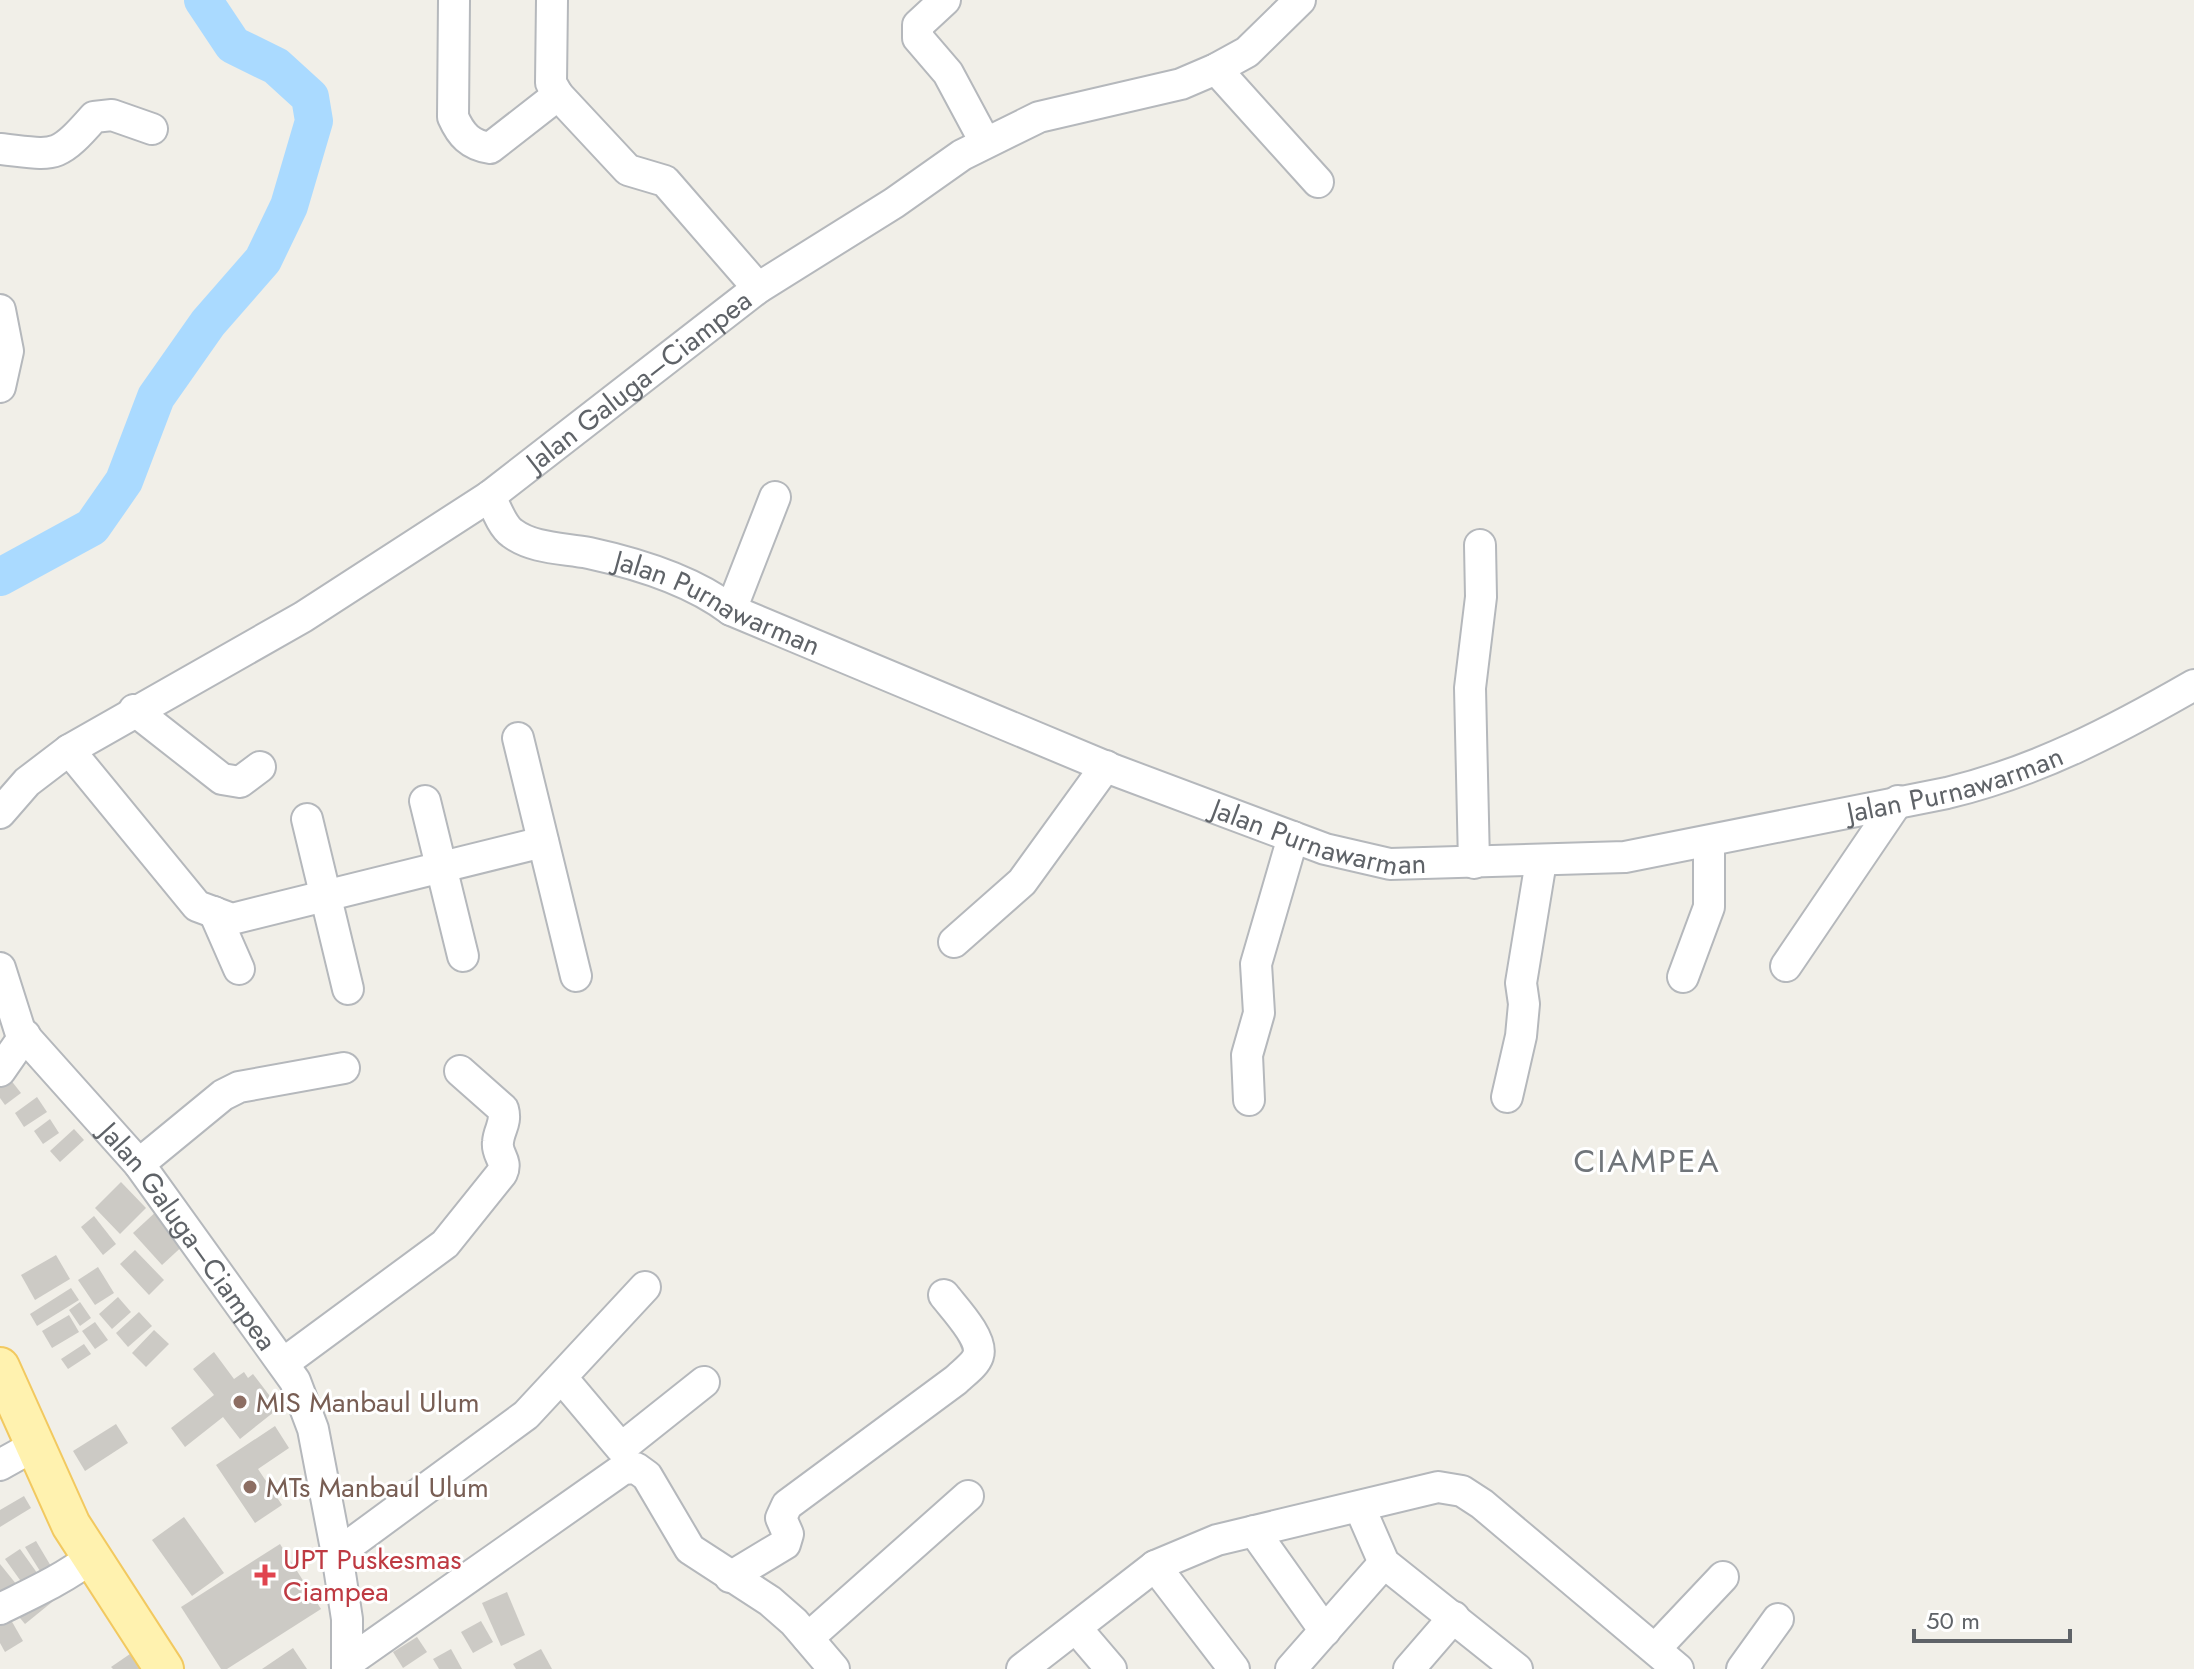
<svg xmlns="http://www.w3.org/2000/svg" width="2194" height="1669" font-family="Jost,sans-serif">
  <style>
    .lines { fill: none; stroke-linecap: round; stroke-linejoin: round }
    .river { stroke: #aadaff; stroke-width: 38 }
    .building { fill: #cccac5 }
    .minor-casing { stroke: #b5b8bc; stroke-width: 34 }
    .major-casing { stroke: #f2c960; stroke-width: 42 }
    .minor { stroke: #fff; stroke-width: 30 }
    .major { stroke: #fff2af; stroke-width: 38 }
    .education-dot { fill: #8d6e63; stroke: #fff; stroke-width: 3 }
    .health-dot { fill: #e0444e; stroke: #fff; stroke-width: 3 }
    .labels { text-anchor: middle; stroke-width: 6; stroke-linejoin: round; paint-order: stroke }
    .street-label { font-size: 28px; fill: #5f6368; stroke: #fff }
    .education-label { font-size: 28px; fill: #785e54; stroke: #fff; text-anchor: start }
    .health-label { font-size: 28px; fill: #be3a42; stroke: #fff; text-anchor: start }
    .quarter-label { font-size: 32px; letter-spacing: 2px; fill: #70757a; stroke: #fff }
  </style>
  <rect width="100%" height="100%" fill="#f1efe8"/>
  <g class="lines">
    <!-- river -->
    <path class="river" d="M0 577 92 527 124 481 156 397 208 323 263 260 289 206 314 121 310 97 276 66 233 45 203 0"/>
  </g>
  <!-- building -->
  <g class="building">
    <path d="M6 1074 21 1093 5 1105 0 1098V1078Z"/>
    <path d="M37 1097 47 1112 24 1127 15 1113Z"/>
    <path d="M50 1119 59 1133 43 1144 34 1131Z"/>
    <path d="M74 1129 84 1140 60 1162 50 1151Z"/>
    <path d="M121 1182 146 1208 120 1234 95 1208Z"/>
    <path d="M159 1209 188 1241 162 1265 133 1233Z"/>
    <path d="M94 1216 116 1244 103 1255 81 1227Z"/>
    <path d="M135 1250 164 1280 149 1295 120 1264Z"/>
    <path d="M56 1255 70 1279 35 1300 21 1275Z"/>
    <path d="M98 1267 114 1293 95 1305 78 1280Z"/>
    <path d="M71 1288 79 1300 37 1326 30 1314Z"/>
    <path d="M118 1297 131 1312 112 1329 99 1314Z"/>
    <path d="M80 1302 91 1318 80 1326 69 1310Z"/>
    <path d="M139 1312 152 1326 128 1347 116 1333Z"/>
    <path d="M69 1315 79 1332 52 1348 42 1331Z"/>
    <path d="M95 1322 108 1340 95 1349 82 1331Z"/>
    <path d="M154 1330 169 1344 146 1367 132 1353Z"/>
    <path d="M84 1344 91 1354 68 1369 61 1359Z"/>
    <path d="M214 1352 234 1379 244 1372 248 1378 253 1374 279 1408 240 1439 223 1417 185 1447 171 1428 214 1395 193 1369Z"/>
    <path d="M116 1424 128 1443 85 1471 73 1451Z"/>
    <path d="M275 1426 289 1448 258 1469 282 1505 255 1523 216 1465Z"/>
    <path d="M24 1496 31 1508 0 1527V1510Z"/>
    <path d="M184 1517 224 1573 192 1596 152 1540Z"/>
    <path d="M36 1541 55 1573 45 1579 25 1547Z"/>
    <path d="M280 1544 321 1609 227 1669H221L181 1607Z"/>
    <path d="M20 1549 40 1577 25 1587 5 1559Z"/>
    <path d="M0 1564 21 1590 7 1601 0 1591Z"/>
    <path d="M46 1586 57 1598 25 1624 15 1612Z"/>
    <path d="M507 1592 525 1635 501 1646 482 1603Z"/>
    <path d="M11 1620 23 1641 5 1652 0 1643V1626Z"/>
    <path d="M481 1621 493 1642 473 1653 461 1632Z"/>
    <path d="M417 1637 427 1652 403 1668 393 1652Z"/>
    <path d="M293 1648 307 1669H262Z"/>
    <path d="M451 1649 462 1669H439L433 1659Z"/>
    <path d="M541 1649 552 1669H516L513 1664Z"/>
    <path d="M130 1654 140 1669H113L111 1667Z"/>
  </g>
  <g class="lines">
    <defs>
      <g id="minor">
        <path d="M454 0 453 117C461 135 470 145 490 148L558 95"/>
        <path d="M552 0 551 83 558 95 628 170 665 181 758 288"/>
        <path d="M945 0 918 25V38L948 73 985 142"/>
        <path d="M1216 69 1318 182"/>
        <path d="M0 149C56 155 56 160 94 117L112 115 152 129"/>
        <path d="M0 310 8 351 0 387"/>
        <path id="s1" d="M490 496C495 506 502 526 512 533 533 549 564 548 589 553 635 563 693 581 731 610L1114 770 1325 849 1390 864 1625 857 1947 793C2038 771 2114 731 2194 685"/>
        <path d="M731 610 775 497"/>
        <path d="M134 710 222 779 240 782 260 767"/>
        <path d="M518 738 576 976"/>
        <path d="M69 750 197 906 232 919 543 842"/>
        <path d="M425 801 463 956"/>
        <path id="s2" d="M0 813 27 782 69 750 303 617 490 496 758 288 894 203 962 155 1039 117 1181 84 1216 69 1247 52 1300 0"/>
        <path d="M307 819 348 989"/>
        <path d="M1474 863 1470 688 1481 597 1480 545"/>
        <path d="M214 912 239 969"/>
        <path d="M954 942 1022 882 1106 766"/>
        <path d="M1786 966 1898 801"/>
        <path id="s3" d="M0 968 20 1031 139 1164 295 1381 313 1429 337 1554 347 1619V1669"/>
        <path d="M1683 977 1709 907V841"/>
        <path d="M0 1071 25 1035"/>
        <path d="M1507 1097 1521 1036 1524 1004 1521 983 1541 861"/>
        <path d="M1249 1100 1247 1055 1259 1013 1256 964 1293 837"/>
        <path d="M139 1164 223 1095 239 1087 344 1068"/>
        <path d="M285 1362 445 1244 502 1173C508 1160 496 1155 498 1142 499 1129 507 1123 503 1109L460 1071"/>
        <path d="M562 1378 621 1448 704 1382"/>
        <path d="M0 1465 34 1446"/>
        <path d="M1360 1508 1384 1563 1517 1669"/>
        <path d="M1254 1531 1325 1631"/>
        <path d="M337 1554 526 1415 645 1287"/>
        <path d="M1155 1566 1234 1669"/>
        <path d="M730 1577 785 1544 788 1534 781 1518 787 1505 956 1380C963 1373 975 1365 978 1356 984 1339 954 1308 944 1295"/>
        <path d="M0 1609C32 1593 62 1580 92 1557"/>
        <path d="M1076 1628 1111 1669"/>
        <path d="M808 1638 968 1496"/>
        <path d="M1655 1649 1723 1577"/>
        <path d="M347 1663 623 1469 636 1468 647 1476 690 1549 770 1601 794 1622 834 1669"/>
        <path d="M1022 1669 1155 1566 1217 1540 1438 1487 1462 1491 1482 1504 1678 1669"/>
        <path d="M1291 1669 1384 1563"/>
        <path d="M1409 1669 1454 1617"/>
        <path d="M1742 1669 1778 1619"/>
      </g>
      <path id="major" d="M0 1367 71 1525 164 1669"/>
    </defs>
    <!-- minor casing -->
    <use href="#minor" class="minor-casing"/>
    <!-- major casing -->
    <use href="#major" class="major-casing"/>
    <!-- minor -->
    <use href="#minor" class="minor"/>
    <!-- major -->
    <use href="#major" class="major"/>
  </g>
  <!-- markers -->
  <g class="education-dot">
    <circle cx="240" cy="1402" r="8"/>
    <circle cx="250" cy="1487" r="8"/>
  </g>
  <path class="health-dot" d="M261 1563h8v8h8v8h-8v8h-8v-8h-8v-8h8z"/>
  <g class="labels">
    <!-- street labels -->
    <g class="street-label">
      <text dy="10" stroke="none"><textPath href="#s2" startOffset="774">Jalan Galuga–Ciampea</textPath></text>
      <text dy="10" stroke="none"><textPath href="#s1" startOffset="262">Jalan Purnawarman</textPath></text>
      <text dy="10" stroke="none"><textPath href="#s1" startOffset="1558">Jalan Purnawarman</textPath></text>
      <text dy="10" stroke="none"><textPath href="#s1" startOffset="910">Jalan Purnawarman</textPath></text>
      <text dy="10" stroke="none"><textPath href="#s3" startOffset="332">Jalan Galuga–Ciampea</textPath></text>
    </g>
    <!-- education labels -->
    <g class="education-label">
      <text x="256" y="1412">MIS Manbaul Ulum</text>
      <text x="266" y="1497">MTs Manbaul Ulum</text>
    </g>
    <!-- health labels -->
    <g class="health-label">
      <text x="283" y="1569">UPT Puskesmas<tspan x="283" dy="32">Ciampea</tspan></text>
    </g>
    <!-- quarter labels -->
    <g class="quarter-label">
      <text x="1647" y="1172">CIAMPEA</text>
    </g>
  </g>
  <!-- scale -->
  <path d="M1914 1629v12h156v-12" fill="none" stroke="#5f6368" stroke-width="4"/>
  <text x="1926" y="1629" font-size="24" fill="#5f6368" stroke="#ffffff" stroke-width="6" paint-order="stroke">50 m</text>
</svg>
